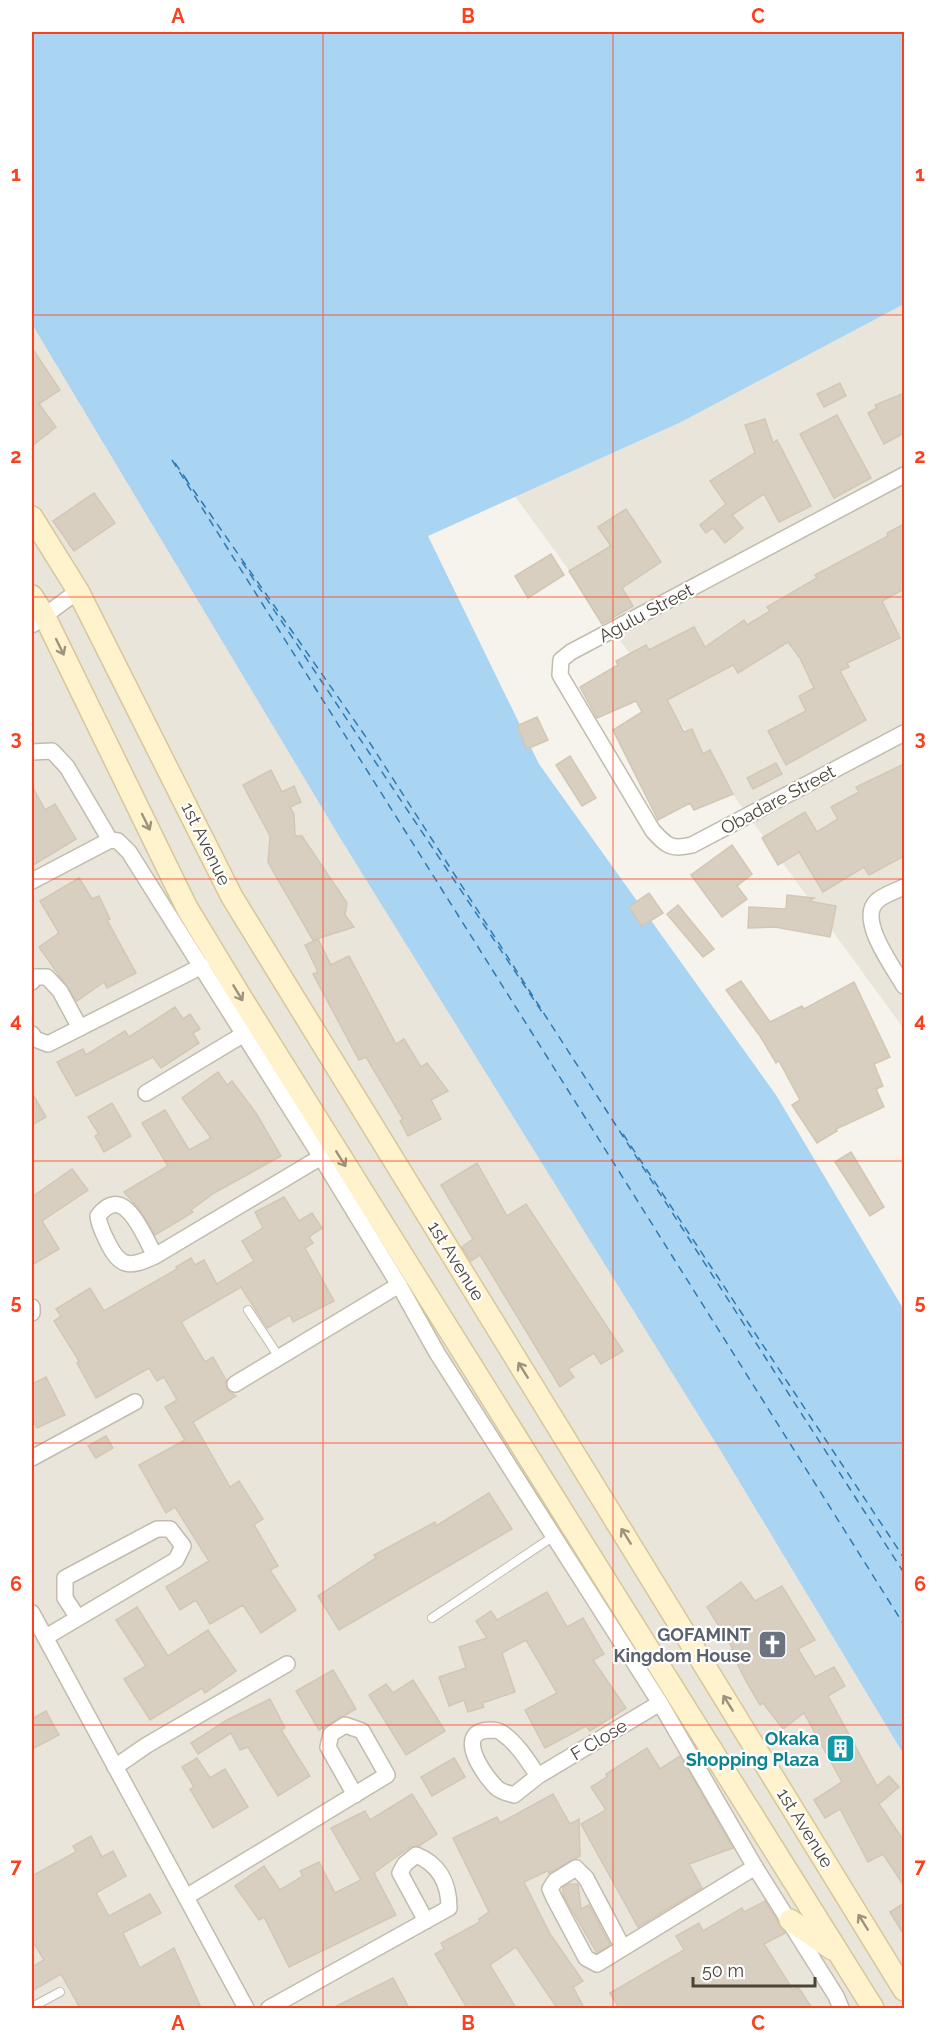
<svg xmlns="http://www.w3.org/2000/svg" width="936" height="2040" font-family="Raleway,sans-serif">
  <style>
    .residential { fill: #eae5da }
    .water { fill: #a9d4f2 }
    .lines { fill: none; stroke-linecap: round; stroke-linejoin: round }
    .ferry { stroke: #2e7ab2; stroke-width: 1.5; stroke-dasharray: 8 6; stroke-linecap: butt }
    .building { fill: #d8cfc1; stroke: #d3c7b4; stroke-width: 1.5 }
    .service-casing { stroke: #c2bbae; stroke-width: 10 }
    .minor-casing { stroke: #c2bbae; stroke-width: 18 }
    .secondary-casing { stroke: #d6c79b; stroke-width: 24 }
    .service { stroke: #fff; stroke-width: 8 }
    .minor { stroke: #fff; stroke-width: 15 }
    .secondary { stroke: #fff3cd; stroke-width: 21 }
    .oneway { stroke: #9c937c }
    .grid { fill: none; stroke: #fc3f1d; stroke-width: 1.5; stroke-opacity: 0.55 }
    .labels { text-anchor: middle; stroke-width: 4.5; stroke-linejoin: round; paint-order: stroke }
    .street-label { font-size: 18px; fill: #4b4439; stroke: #fff }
    .worship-label { font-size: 18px; font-weight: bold; fill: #5b616d; stroke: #fff; text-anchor: end }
    .culture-label { font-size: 18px; font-weight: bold; fill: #0d838f; stroke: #fff; text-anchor: end }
    .neatline { fill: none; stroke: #fc3f1d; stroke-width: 2 }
    .grid-label { font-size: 20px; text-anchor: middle; font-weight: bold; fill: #fc3f1d }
  </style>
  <rect width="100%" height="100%" fill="#f6f3ec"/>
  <!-- residential -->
  <g class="residential">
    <path d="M176 32H904V1029Z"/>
    <path d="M32 313 904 1755V2008H32Z"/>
  </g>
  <!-- water -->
  <path class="water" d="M32 32H904V304L681 422 428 536 539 764 776 1095 904 1310V1755L720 1450 342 841 32 324Z"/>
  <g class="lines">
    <!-- ferry -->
    <g class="ferry">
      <path d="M172 460 904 1625"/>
      <path d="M175 463 191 486"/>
      <path d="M185 478 368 740 904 1573"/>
      <path d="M242 562 544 1015"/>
      <path d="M623 1134 904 1558"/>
    </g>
  </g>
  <!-- building -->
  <g class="building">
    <path d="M32 348 60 390 39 404 56 427 32 446Z"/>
    <path d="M840 383 846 396 824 407 817 394Z"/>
    <path d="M904 393V433L884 444 868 413 877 408 875 405Z"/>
    <path d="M837 415 871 478 834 498 800 434Z"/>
    <path d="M765 419 773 443 777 440 811 506 779 522 764 494 732 515 743 528 725 543 713 528 706 533 700 525 726 504 710 481 755 453 745 425Z"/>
    <path d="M94 493 115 523 74 551 53 521Z"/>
    <path d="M626 509 661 562 622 588 633 606 602 624 569 571 611 546 598 527Z"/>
    <path d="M904 524V589L882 601 900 638 847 663 849 667 840 671 866 720 786 765 768 731 806 711 799 696 814 688 800 658 788 642 738 673 733 665 667 700 684 732 692 729 703 754 710 750 733 794 694 810 690 803 658 820 613 730 642 712 636 701 597 718 580 687 618 665 616 661 646 645 649 650 694 627 705 647 744 620 747 625 770 611 767 607 817 578 815 575 888 536 887 533Z"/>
    <path d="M551 554 564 575 528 598 515 576Z"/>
    <path d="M537 717 548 740 527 749 517 726Z"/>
    <path d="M570 756 596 798 582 806 556 765Z"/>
    <path d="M776 763 782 774 753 789 747 778Z"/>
    <path d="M904 764V856L869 875 864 867 823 892 799 852 778 865 762 838 805 812 817 832 838 819 831 807 859 792 856 787Z"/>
    <path d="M271 770 282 792 294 786 301 802 290 807 294 814 295 836H302L347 903 345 915 354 927 313 940 274 873 268 862 270 836 243 785Z"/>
    <path d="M32 786 45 810 55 804 76 839 32 866Z"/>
    <path d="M732 845 752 874 737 886 747 899 722 917 691 875Z"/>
    <path d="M79 878 92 899 99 896 110 919 107 920 136 973 107 988 104 982 77 1001 39 947 59 933 40 901Z"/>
    <path d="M649 893 663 913 642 926 629 907Z"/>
    <path d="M787 895 814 898 809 901 836 906 830 937 775 927 748 928 749 907 786 909Z"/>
    <path d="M678 905 714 949 703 957 667 914Z"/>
    <path d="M318 939 331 965 349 956 396 1044 404 1039 421 1067 427 1063 448 1091 431 1100 441 1119 408 1136 400 1121 403 1119 366 1057 359 1060 313 974 318 972 305 945Z"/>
    <path d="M741 981 770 1022 802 1006 804 1009 854 982 890 1057 874 1064 883 1086 876 1089 884 1107 836 1129 837 1131 817 1143 792 1105 800 1100 779 1061 776 1063 760 1036 726 990Z"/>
    <path d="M175 1007 183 1019 190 1014 200 1029 193 1033 199 1043 161 1068 153 1057 76 1096 57 1062 83 1049 86 1055 125 1031 129 1037Z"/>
    <path d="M218 1072 227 1085 232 1081 256 1113 281 1156 214 1193 191 1210 193 1212 155 1235 140 1210 124 1192 168 1166 142 1123 165 1110 189 1150 211 1138 182 1098Z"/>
    <path d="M32 1093 46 1117 32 1125Z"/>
    <path d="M112 1103 131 1136 104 1152 95 1136 99 1134 88 1117Z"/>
    <path d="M851 1152 884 1207 870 1216 835 1162Z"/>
    <path d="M477 1163 507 1216 526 1204 623 1351 601 1364 594 1353 568 1369 574 1377 560 1387 480 1255 471 1261 462 1247 473 1239 441 1185Z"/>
    <path d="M72 1169 88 1190 42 1221 59 1249 32 1265V1197Z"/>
    <path d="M284 1197 299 1221 312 1213 322 1228 309 1237 313 1243 305 1248 334 1301 293 1322 290 1315 267 1328 241 1287 181 1322 205 1362 213 1357 226 1380V1389L236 1396 193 1422 230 1487 239 1481 263 1519 254 1525 278 1566 270 1570 296 1610 261 1633 243 1605 210 1624 196 1600 180 1610 166 1587 209 1561 175 1507 166 1513 139 1465 185 1440 165 1407 177 1400 164 1377 157 1381 149 1368 96 1398 77 1363 79 1361 54 1321 61 1316 56 1309 90 1288 104 1311 177 1269 176 1267 191 1258 195 1265 204 1260 217 1284 254 1261 242 1241 263 1228 255 1212Z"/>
    <path d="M46 1377 65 1415 37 1428 32 1418V1384Z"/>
    <path d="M106 1436 113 1448 96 1458 88 1446Z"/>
    <path d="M489 1493 512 1529 339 1630 318 1596 376 1558 374 1555 435 1522 436 1526Z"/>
    <path d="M741 1582 755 1601 782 1586 815 1640 798 1649 815 1677 834 1667 845 1686 828 1696 877 1786 889 1776 899 1787 879 1804 904 1841V1886L883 1854 868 1862 840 1809 825 1818 814 1800 842 1782 804 1713 783 1729 763 1703 760 1705 746 1681 730 1650 733 1649 707 1607Z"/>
    <path d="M547 1592 567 1627 583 1618 604 1654 593 1660 626 1708 590 1731 586 1726 545 1748 525 1710 557 1693 526 1640 502 1653 515 1692 482 1703 484 1707 468 1712 464 1700 449 1706 439 1677 466 1668 459 1647 487 1638 476 1621 491 1611 497 1620Z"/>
    <path d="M137 1607 168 1656 208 1630 236 1671 205 1693 202 1688 150 1720 124 1679 146 1666 116 1620Z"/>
    <path d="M333 1670 356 1709 319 1730 296 1691Z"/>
    <path d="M413 1680 445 1731 406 1755 369 1695 386 1684 393 1693Z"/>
    <path d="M270 1699 285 1728 281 1730 310 1776 278 1796 248 1747 240 1750 231 1733 198 1754 191 1743 227 1720Z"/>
    <path d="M46 1711 59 1735 32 1749V1719Z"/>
    <path d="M647 1748 660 1769 680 1756 733 1848 689 1864 702 1888 638 1927 581 1824 606 1810 591 1787 607 1777 606 1774Z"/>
    <path d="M197 1758 210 1778 225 1769 248 1807 213 1828 190 1789 194 1787 182 1767Z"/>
    <path d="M454 1758 465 1777 432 1796 421 1777Z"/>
    <path d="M412 1794 437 1834 419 1846 410 1847 374 1873 396 1915 289 1967 264 1917 259 1920 235 1886 264 1866 280 1890 303 1876 300 1871 319 1862 335 1893 361 1880 331 1828 365 1811 370 1820Z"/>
    <path d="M553 1794 570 1824 579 1819 580 1856 549 1873 547 1871 524 1882 550 1934 583 1981 573 1987 584 2008H557L516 1947 490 1965 516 2008H467L435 1954 444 1949 441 1943 480 1922 479 1919 489 1912 453 1838 497 1817 500 1823Z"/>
    <path d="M91 1836 102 1857 113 1851 126 1876 96 1893 109 1916 150 1894 161 1913 123 1933 140 1968 174 1948 201 2008H80L61 1974 32 1991V1967L44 1960 32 1940V1876L76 1852 73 1846Z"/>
    <path d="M569 1884H578L581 1909 589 1905 610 1945 597 1953 563 1895V1887Z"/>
    <path d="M765 1901 785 1933 764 1944 793 1990 798 1987 812 2008H619L610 1993 684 1950 676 1936 699 1923 703 1931 742 1908 744 1912Z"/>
    <path d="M904 1903V1935L890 1912Z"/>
    <path d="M393 1978 409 2008H333Z"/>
  </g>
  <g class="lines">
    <defs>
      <g id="service">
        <path d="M248 1310 279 1357"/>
        <path d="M432 1618 554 1536"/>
        <path d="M32 2007 60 1992"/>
      </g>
      <g id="minor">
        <path d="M904 475 571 652 561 660 560 675 653 831C667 846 671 850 692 845L904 733"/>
        <path d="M32 625 78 591"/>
        <path d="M32 752 52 751 67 767 110 840"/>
        <path d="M32 881 110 840 118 841 129 852 321 1157 399 1285 437 1353 660 1703 755 1867 836 1996 841 2008"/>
        <path d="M904 887C896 891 882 895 876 902 858 921 894 968 904 986"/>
        <path d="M32 982 35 977H47L60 991 80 1028"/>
        <path d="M32 1034 35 1039 48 1044 202 966"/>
        <path d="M146 1093 244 1034"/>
        <path d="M155 1256C144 1236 124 1181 98 1216 99 1225 102 1231 106 1239 119 1267 128 1269 155 1256L321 1157"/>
        <path d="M32 1307V1313"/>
        <path d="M235 1384 399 1285"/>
        <path d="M32 1458 135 1402"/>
        <path d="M32 1613 246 2008"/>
        <path d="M46 1637 176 1560 183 1546 170 1529H157L65 1578V1598L78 1618"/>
        <path d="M115 1767 147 1745 287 1664"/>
        <path d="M538 1776C528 1761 517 1743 502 1733 499 1730 493 1730 489 1730 453 1732 485 1777 497 1788 501 1792 508 1793 514 1795L538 1776 660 1703"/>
        <path d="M186 1897 387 1775 362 1731 345 1725 331 1734 328 1747 355 1795"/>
        <path d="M623 1948 586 1878 576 1868 555 1881 550 1889 554 1898 586 1958 597 1964 755 1867"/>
        <path d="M269 2008 449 1908C449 1883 439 1864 416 1855L405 1864 400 1873 426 1921"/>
      </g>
      <g id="secondary">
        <path d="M32 517 78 591 232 897 904 1990"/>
        <path d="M32 596 44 615 187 908 239 994 873 2008"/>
        <path d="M790 1920 832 1949"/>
      </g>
    </defs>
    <!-- service casing -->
    <use href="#service" class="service-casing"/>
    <!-- minor casing -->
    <use href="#minor" class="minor-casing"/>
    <!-- secondary casing -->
    <use href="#secondary" class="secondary-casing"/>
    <!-- service -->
    <use href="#service" class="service"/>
    <!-- minor -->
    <use href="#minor" class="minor"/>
    <!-- secondary -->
    <use href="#secondary" class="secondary"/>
  </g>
  <!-- one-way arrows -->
  <defs><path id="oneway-shaft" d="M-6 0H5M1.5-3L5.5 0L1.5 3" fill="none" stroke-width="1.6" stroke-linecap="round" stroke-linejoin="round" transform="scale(1.5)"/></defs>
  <g class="oneway">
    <use href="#oneway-shaft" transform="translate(60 647) rotate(64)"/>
    <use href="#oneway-shaft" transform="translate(146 822) rotate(64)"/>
    <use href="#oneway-shaft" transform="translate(238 993) rotate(59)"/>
    <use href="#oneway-shaft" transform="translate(341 1159) rotate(58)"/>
    <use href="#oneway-shaft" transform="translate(523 1370) rotate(-122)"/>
    <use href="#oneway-shaft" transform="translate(626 1536) rotate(-122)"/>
    <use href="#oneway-shaft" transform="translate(728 1703) rotate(-122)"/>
    <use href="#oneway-shaft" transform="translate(863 1922) rotate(-122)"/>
  </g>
  <!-- grid -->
  <path class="grid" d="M323 32V2008M613 32V2008M32 315H904M32 597H904M32 879H904M32 1161H904M32 1443H904M32 1725H904"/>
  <!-- icons -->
  <defs>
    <symbol id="church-square" viewBox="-11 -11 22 22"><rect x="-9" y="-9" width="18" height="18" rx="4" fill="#6b7280" stroke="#fff"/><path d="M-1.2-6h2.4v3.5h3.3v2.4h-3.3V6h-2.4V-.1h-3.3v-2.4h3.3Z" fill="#fff"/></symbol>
    <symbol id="building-square" viewBox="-11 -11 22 22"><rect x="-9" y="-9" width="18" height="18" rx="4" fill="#0f9aa8" stroke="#fff"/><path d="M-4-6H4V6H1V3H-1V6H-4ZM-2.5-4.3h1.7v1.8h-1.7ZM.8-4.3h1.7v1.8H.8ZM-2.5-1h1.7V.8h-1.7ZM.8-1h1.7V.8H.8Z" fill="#fff"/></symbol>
  </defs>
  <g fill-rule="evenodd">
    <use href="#church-square" x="756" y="1628" width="33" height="33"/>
    <use href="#building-square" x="824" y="1732" width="33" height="33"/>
  </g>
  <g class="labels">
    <!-- street labels -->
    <g class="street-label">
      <text transform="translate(646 613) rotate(-28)" y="6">Agulu Street</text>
      <text transform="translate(778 800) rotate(-28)" y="6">Obadare Street</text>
      <text transform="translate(206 844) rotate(64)" y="6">1st Avenue</text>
      <text transform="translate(456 1261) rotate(58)" y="6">1st Avenue</text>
      <text transform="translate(599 1740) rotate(-31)" y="6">F Close</text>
      <text transform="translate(805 1828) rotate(58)" y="6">1st Avenue</text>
    </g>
    <!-- worship labels -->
    <g class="worship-label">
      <text x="751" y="1641">GOFAMINT<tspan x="751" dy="21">Kingdom House</tspan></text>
    </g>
    <!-- culture labels -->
    <g class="culture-label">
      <text x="819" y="1745">Okaka<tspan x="819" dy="21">Shopping Plaza</tspan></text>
    </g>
  </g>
  <!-- border -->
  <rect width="936" height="2040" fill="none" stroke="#ffffff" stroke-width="66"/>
  <!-- scale -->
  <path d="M693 1977v9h122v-9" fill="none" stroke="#4b4439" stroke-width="3"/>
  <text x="702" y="1977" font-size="18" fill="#4b4439" stroke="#ffffff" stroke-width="4.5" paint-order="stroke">50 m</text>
  <rect x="33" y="33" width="870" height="1974" class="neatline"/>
  <g class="grid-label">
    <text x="178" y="23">A</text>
    <text x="468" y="23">B</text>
    <text x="758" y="23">C</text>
    <text x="16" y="181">1</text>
    <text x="920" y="181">1</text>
    <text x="16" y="463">2</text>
    <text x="920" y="463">2</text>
    <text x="16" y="745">3</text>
    <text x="920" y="745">3</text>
    <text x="16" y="1027">4</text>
    <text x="920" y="1027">4</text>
    <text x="16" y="1309">5</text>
    <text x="920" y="1309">5</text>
    <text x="16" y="1591">6</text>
    <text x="920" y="1591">6</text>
    <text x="16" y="1873">7</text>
    <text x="920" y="1873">7</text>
    <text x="178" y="2030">A</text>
    <text x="468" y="2030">B</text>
    <text x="758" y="2030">C</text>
  </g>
</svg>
